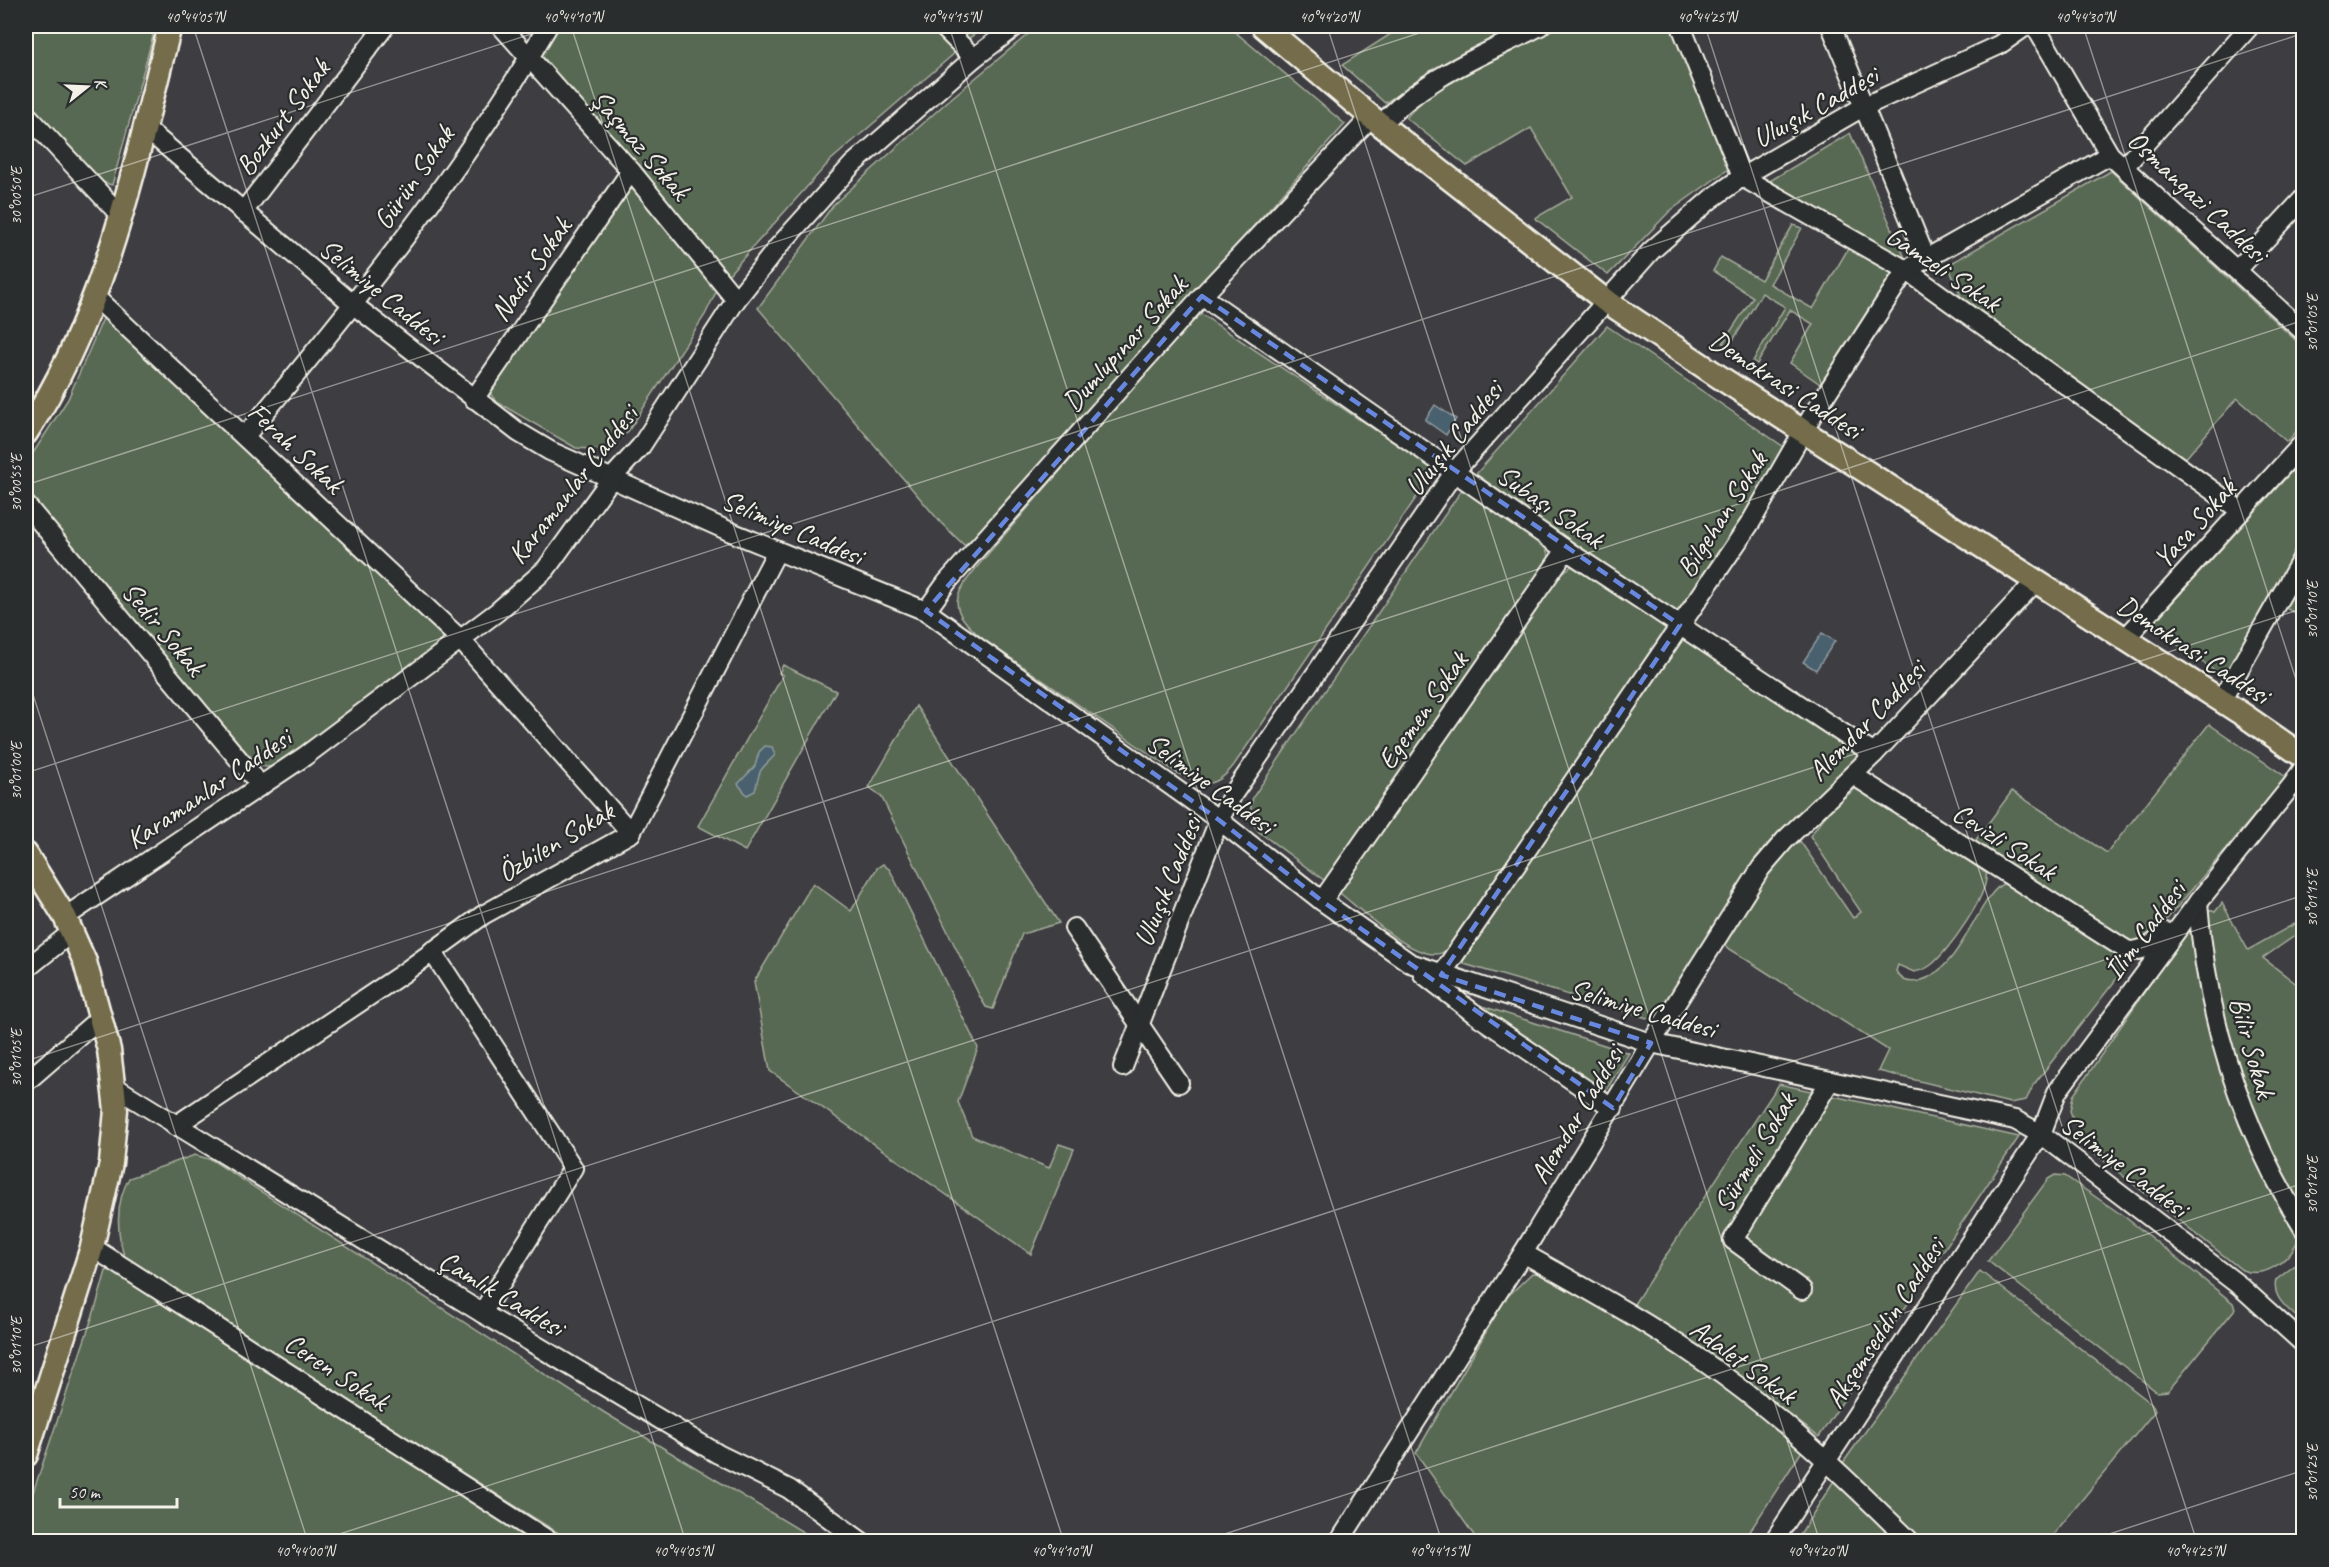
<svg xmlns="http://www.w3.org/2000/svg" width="2329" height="1567" font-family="Caveat,sans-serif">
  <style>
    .green { fill: #596952; stroke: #a6ad9d; stroke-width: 1.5 }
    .water { fill: #4a616e; stroke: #8e9b9f; stroke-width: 1.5 }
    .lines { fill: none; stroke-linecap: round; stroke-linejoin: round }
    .minor-casing { stroke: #f4f1e8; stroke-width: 22 }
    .major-casing { stroke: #f4f1e8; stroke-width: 27 }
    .minor { stroke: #2a2d2e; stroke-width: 18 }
    .major { stroke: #746c4b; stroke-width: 22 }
    .marked { fill: none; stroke: #6887de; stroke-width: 4.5; stroke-dasharray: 12 8; stroke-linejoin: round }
    .ticks { fill: none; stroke: #f4f1e8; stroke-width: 1.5; stroke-opacity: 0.45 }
    .labels { text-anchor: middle; stroke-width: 4.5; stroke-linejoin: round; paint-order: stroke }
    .street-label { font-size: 28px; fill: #f4f1e8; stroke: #2a2d2e }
    .neatline { fill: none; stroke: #f4f1e8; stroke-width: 2 }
    .ticks-label { font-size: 15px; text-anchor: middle; fill: #f4f1e8 }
  </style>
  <rect width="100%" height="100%" fill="#3e3d42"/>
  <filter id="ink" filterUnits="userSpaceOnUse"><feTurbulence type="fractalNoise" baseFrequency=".0167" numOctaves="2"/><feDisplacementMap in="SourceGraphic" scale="12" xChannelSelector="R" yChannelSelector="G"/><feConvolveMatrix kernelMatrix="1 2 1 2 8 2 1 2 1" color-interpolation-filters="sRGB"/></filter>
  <g filter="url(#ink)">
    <!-- green -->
    <g class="green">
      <path d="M26 26H147L153 36 112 185 99 181 26 102Z"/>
      <path d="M559 26H930L956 52 831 160 728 275 541 55Z"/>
      <path d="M953 26H985L967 40Z"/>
      <path d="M1038 26H1228L1345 124 975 537 964 545 941 523 758 308 834 204 949 100Z"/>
      <path d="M1392 26H1519L1435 71 1385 103 1342 65 1394 32Z"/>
      <path d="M1561 26H1671L1730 168 1670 211 1608 275 1535 218 1572 197 1531 128 1467 166 1406 118C1437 79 1515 47 1561 26Z"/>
      <path d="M1850 133 1906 260 1768 182Z"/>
      <path d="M2111 171 2303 347V424L2287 442 2237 398 2185 459 2107 406 1962 299 1948 265Z"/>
      <path d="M626 188H635L718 288 705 315 627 433 604 450 576 448 497 402 488 391Z"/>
      <path d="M1793 225 1802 228 1770 284 1813 309 1849 247 1894 272 1823 386 1790 363 1813 324 1790 310 1757 364 1753 361 1785 307 1762 293 1729 347 1723 343 1753 297 1713 271 1721 257 1761 280Z"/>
      <path d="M105 314 449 637 276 765C265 769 260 767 252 759L26 492V464L68 399Z"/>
      <path d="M1201 314 1435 470 1234 765C1214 791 1203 785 1177 773L983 639C945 607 953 596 981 562L1182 331Z"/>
      <path d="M1607 326 1784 447 1771 476 1680 611H1673L1665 606 1476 474Z"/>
      <path d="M2303 459V540L2226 679 2151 626Z"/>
      <path d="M1463 488 1544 544 1550 559 1325 881 1259 832C1249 820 1249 811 1253 797Z"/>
      <path d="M1572 566 1670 626 1458 941C1451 947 1444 955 1434 954 1405 953 1359 908 1336 890L1562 573Z"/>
      <path d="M2303 571V618L2284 607Z"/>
      <path d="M1682 637 1861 755 1753 866 1654 1020 1464 964 1459 955Z"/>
      <path d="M783 665 836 691 745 851 698 826 783 675 779 673Z"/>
      <path d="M916 706 1059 923 1022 934 993 1009 986 1007 980 997 881 796 869 787Z"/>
      <path d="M2209 724 2283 775 2285 779 2151 938 2131 945 1972 845 2012 791 2107 853Z"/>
      <path d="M1858 787 1986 873C1990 893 1948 952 1931 965 1926 969 1920 971 1914 972L1898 965 1896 971C1902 981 1907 983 1919 981 1963 970 1979 892 2005 883L2129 963 2035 1083 2026 1100 2010 1103 1878 1071 1888 1050 1722 944C1745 910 1765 864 1800 841L1853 918 1861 912 1810 836 1832 807Z"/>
      <path d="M883 864 890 870 978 1048 958 1102 972 1136 1049 1168 1059 1144 1074 1149 1031 1254 770 1071 754 982 813 883 851 911 877 868Z"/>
      <path d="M2222 903 2248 950 2303 919V930L2263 958 2303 989V1209C2263 1152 2230 1064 2217 996 2212 967 2210 937 2207 909L2215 912Z"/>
      <path d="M2191 924 2202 996 2300 1235C2292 1258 2267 1280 2242 1270L2083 1144 2070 1111 2073 1096Z"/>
      <path d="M1476 1004 1629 1053 1604 1094Z"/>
      <path d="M1779 1084 2019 1137 1819 1437 1699 1346 1632 1307Z"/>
      <path d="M195 1155 212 1160 605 1413 818 1541H571L126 1261C116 1235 115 1203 129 1178Z"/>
      <path d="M2055 1175 2065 1176 2125 1217 2233 1303 2235 1309 2168 1391 2157 1392 1988 1261 2048 1179Z"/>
      <path d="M2303 1259V1323C2292 1312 2271 1299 2276 1280Z"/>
      <path d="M112 1269 118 1275 533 1541 26 1542V1513L96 1306 106 1271Z"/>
      <path d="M1980 1271 2152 1404 2155 1411 2048 1541H1920L1840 1467Z"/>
      <path d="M1532 1273C1552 1274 1572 1290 1589 1300 1664 1343 1738 1392 1802 1451L1743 1542 1478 1541 1416 1453 1505 1299Z"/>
      <path d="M1835 1479 1905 1542H1795Z"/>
    </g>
    <!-- water -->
    <g class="water">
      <path d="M1435 405 1456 419 1446 435 1425 420Z"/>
      <path d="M1822 633 1835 641 1816 670 1803 662Z"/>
      <path d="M765 746 772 747 775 755C758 773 761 766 755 791L747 795 738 784 755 766 759 752Z"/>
    </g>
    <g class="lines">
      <defs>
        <g id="minor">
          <path d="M501 26 631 171 736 300"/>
          <path d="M942 26 974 58"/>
          <path d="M1681 26 1742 177 1906 270 2241 511"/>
          <path d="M1831 26 1926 259"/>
          <path d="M2035 26 2110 155 2304 332"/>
          <path d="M26 114 120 215"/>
          <path d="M1381 125C1422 78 1486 54 1540 26"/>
          <path d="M145 128 355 306 518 432 550 451 731 532 926 611 1219 820 1322 901 1410 963 1651 1043 2015 1120 2041 1134 2240 1286 2304 1344"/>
          <path d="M2124 167 2250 26"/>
          <path d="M243 212 385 26"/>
          <path d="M2237 270 2304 198"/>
          <path d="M94 296 459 638 631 833"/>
          <path d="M1202 296 1566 550 1874 754"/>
          <path d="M474 399 631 171"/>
          <path d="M245 436C354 306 462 172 548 26"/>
          <path d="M26 505 261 786"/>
          <path d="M926 611 947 582 1202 296 1371 117"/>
          <path d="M2124 640 2304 442"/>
          <path d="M2221 701 2304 555"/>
          <path d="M1853 775 2128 951C2144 951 2155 944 2166 932"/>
          <path d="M1322 901 1566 550"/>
          <path d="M2198 902C2206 1020 2242 1129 2304 1229"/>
          <path d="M65 917 305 756 497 612 546 569 611 479 641 446 736 300 778 247 852 165 974 58 1016 26"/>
          <path d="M1074 928 1179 1083"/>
          <path d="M432 951 573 1168 482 1313"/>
          <path d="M26 969 72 932"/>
          <path d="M1423 974 1472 1012 1613 1108"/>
          <path d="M1441 975 1751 522 1812 416 1906 270 2110 155"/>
          <path d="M1123 1067 1219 820 1233 794 1455 471 1651 251 1711 199 1742 177 1863 107 1999 45 2026 26"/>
          <path d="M26 1082 101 1017"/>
          <path d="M115 1087 482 1313 718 1454 789 1489 862 1542"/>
          <path d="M175 1126 402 974 483 915 631 833 777 551"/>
          <path d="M92 1247 551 1542"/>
          <path d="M1523 1253C1583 1287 1644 1320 1700 1359 1777 1411 1845 1477 1911 1542"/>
          <path d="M1802 1290 1733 1240 1830 1081"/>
          <path d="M1339 1542 1523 1253 1651 1043 1761 868 1785 840 1874 754 2036 581"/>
          <path d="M1773 1542 2041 1134 2057 1092 2198 902 2293 784 2304 767"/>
        </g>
        <g id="major">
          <path d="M1263 26 1371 117 1606 301 1724 380 2242 714 2304 757"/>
          <path d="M26 433C106 312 135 164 170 26"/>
          <path d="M26 854 65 917 85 962 109 1050 116 1110 111 1163 92 1247 26 1455"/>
        </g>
      </defs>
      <!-- minor casing -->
      <use href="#minor" class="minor-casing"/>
      <!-- major casing -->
      <use href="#major" class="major-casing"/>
      <!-- minor -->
      <use href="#minor" class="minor"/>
      <!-- major -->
      <use href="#major" class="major"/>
    </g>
  </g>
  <!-- marked area -->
  <path class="marked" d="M1202 296 1680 625 1441 975 1651 1043 1613 1108 1322 901 1219 820 926 611Z"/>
  <!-- ticks -->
  <path class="ticks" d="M193 26 686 1542M571 26 1064 1542M949 26 1442 1542M1327 26 1820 1542M1705 26 2197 1542M2083 26 2304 704M26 198 556 26M26 485 1441 26M26 673 308 1542M26 773 2304 33M26 1061 2304 320M26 1348 2304 608M315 1542 2304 895M1200 1542 2304 1183M2085 1542 2304 1470"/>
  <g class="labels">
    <!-- street labels -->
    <g class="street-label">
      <text transform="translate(1815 106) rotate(-29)" y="10">Uluışık Caddesi</text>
      <text transform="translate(282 117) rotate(-53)" y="10">Bozkurt Sokak</text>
      <text transform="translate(641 144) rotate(49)" y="10">Şaşmaz Sokak</text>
      <text transform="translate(413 177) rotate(-55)" y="10">Gürün Sokak</text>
      <text transform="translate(2198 196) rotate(43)" y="10">Osmangazi Caddesi</text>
      <text transform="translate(1944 268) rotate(34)" y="10">Gamzeli Sokak</text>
      <text transform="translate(530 269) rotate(-55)" y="10">Nadir Sokak</text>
      <text transform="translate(382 291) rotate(39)" y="10">Selimiye Caddesi</text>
      <text transform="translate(1124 343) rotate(-48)" y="10">Dumlupınar Sokak</text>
      <text transform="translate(1786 384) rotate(33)" y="10">Demokrasi Caddesi</text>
      <text transform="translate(1453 438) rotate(-51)" y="10">Uluışık Caddesi</text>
      <text transform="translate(296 447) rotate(43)" y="10">Ferah Sokak</text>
      <text transform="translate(572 484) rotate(-52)" y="10">Karamanlar Caddesi</text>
      <text transform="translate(1551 506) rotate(35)" y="10">Subaşı Sokak</text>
      <text transform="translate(1721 514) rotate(-57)" y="10">Bilgehan Sokak</text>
      <text transform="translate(2194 523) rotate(-48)" y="10">Yasa Sokak</text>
      <text transform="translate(793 527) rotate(23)" y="10">Selimiye Caddesi</text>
      <text transform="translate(164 628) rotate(50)" y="10">Sedir Sokak</text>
      <text transform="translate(2194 649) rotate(33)" y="10">Demokrasi Caddesi</text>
      <text transform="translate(1422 710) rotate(-55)" y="10">Egemen Sokak</text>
      <text transform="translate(1866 720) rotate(-46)" y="10">Alemdar Caddesi</text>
      <text transform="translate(1211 783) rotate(36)" y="10">Selimiye Caddesi</text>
      <text transform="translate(208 788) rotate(-34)" y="10">Karamanlar Caddesi</text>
      <text transform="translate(555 841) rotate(-31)" y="10">Özbilen Sokak</text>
      <text transform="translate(2005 841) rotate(33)" y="10">Cevizli Sokak</text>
      <text transform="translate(1167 881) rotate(-68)" y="10">Uluışık Caddesi</text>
      <text transform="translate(2144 930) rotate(-53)" y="10">İlim Caddesi</text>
      <text transform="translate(1643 1008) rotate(16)" y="10">Selimiye Caddesi</text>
      <text transform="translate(2253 1047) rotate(74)" y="10">Bilir Sokak</text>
      <text transform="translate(1576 1114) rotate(-59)" y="10">Alemdar Caddesi</text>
      <text transform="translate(1754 1152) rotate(-59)" y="10">Sürmeli Sokak</text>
      <text transform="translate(2125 1165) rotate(37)" y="10">Selimiye Caddesi</text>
      <text transform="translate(502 1293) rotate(31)" y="10">Çamlık Caddesi</text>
      <text transform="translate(1884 1323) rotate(-57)" y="10">Akşemseddin Caddesi</text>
      <text transform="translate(1744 1361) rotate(36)" y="10">Adalet Sokak</text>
      <text transform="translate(337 1371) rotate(33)" y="10">Ceren Sokak</text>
    </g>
  </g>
  <!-- margin -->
  <rect width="2329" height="1567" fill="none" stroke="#2a2d2e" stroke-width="66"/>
  <!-- north arrow -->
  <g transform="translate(87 87) rotate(72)" stroke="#2a2d2e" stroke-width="4.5" paint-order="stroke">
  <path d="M0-4.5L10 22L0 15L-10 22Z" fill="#f4f1e8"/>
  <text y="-9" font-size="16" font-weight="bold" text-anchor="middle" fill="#f4f1e8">K</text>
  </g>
  <!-- scale -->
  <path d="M60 1498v9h117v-9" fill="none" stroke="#f4f1e8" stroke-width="3"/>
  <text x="69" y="1498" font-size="18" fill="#f4f1e8" stroke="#2a2d2e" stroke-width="4.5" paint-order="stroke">50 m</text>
  <rect x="33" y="33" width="2263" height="1501" class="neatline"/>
  <g class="ticks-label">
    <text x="195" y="22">40°44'05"N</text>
    <text x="573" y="22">40°44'10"N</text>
    <text x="951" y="22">40°44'15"N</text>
    <text x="1329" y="22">40°44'20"N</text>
    <text x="1707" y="22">40°44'25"N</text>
    <text x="2085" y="22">40°44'30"N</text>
    <text transform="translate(16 196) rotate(-90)" y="5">30°00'50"E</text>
    <text transform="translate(2312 323) rotate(-90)" y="5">30°01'05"E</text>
    <text transform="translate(16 483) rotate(-90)" y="5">30°00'55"E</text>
    <text transform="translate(2312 610) rotate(-90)" y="5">30°01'10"E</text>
    <text transform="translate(16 771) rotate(-90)" y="5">30°01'00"E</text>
    <text transform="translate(2312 898) rotate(-90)" y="5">30°01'15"E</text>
    <text transform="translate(16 1058) rotate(-90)" y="5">30°01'05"E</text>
    <text transform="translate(2312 1185) rotate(-90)" y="5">30°01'20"E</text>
    <text transform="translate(16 1346) rotate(-90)" y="5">30°01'10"E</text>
    <text transform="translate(2312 1473) rotate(-90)" y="5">30°01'25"E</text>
    <text x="305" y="1556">40°44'00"N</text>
    <text x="683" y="1556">40°44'05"N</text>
    <text x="1061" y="1556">40°44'10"N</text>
    <text x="1439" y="1556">40°44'15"N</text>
    <text x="1817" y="1556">40°44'20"N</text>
    <text x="2195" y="1556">40°44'25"N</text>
  </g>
</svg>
